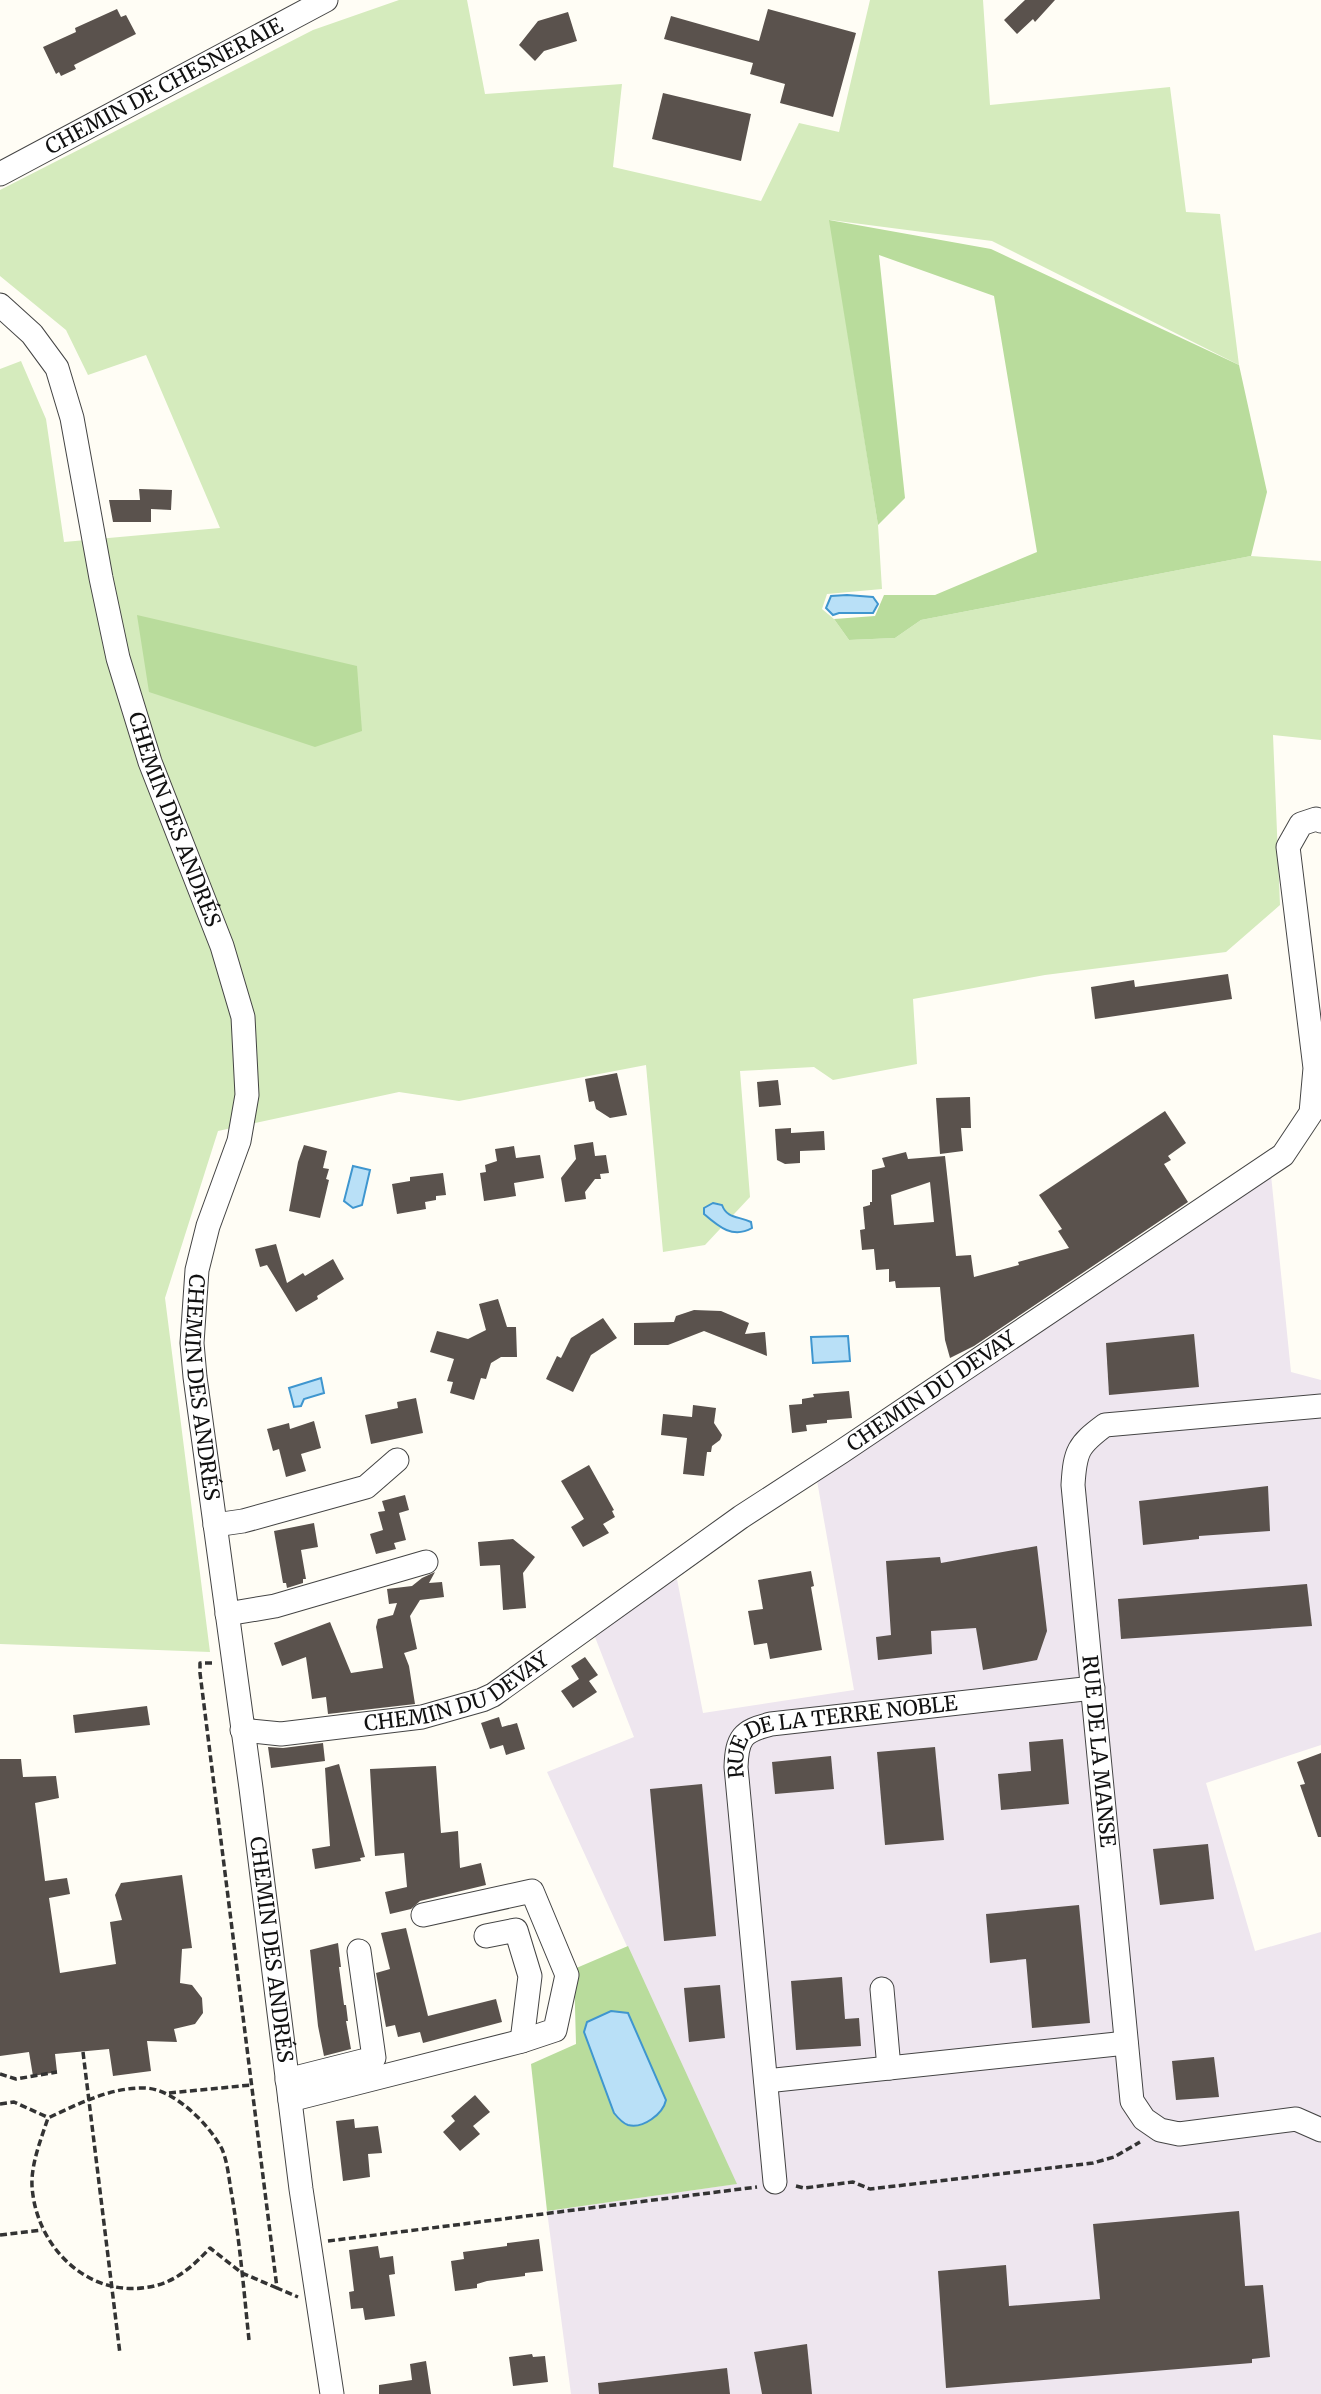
<svg xmlns="http://www.w3.org/2000/svg" width="1321" height="2394" font-family="Merriweather,serif">
  <style>
    .industrial { fill: #eee6ef }
    .green { fill: #d5ebbd }
    .forest { fill: #b9dc9c }
    .water { fill: #b9e0f7; stroke: #3f96cf; stroke-width: 2 }
    .building { fill: #5a524d; fill-rule: evenodd }
    .lines { fill: none; stroke-linecap: round; stroke-linejoin: round }
    .minor-casing { stroke: #444; stroke-width: 25 }
    .path { stroke: #333; stroke-width: 3.5; stroke-dasharray: 7 3.5; stroke-linecap: butt }
    .minor { stroke: #fff; stroke-width: 23 }
    .labels { text-anchor: middle; stroke-width: 7; stroke-linejoin: round; paint-order: stroke }
    .street-label { font-size: 21px; fill: #111; stroke: #fff }
  </style>
  <rect width="100%" height="100%" fill="#fffdf5"/>
  <!-- industrial -->
  <path class="industrial" d="M1271 1175 1291 1372 1321 1380V1745L1206 1783 1255 1951 1321 1932V2394H571L547 2211 736 2184 547 1772 634 1737 593 1632 677 1579 703 1713 854 1690 816 1475Z"/>
  <!-- green -->
  <path class="green" d="M399 0H467L485 94 622 84 613 167 761 201 799 123 839 132 870 0H983L990 105 1170 87 1186 212 1220 214 1239 365 992 241 830 220 878 525 882 589 827 594 822 609 834 619 849 640 895 638 921 620 1251 556 1321 561V740L1273 735 1280 905 1226 952 1045 975 913 999 917 1064 833 1080 814 1067 740 1071 750 1197 705 1245 663 1252 646 1065 459 1101 399 1092 218 1131 165 1298 210 1652 0 1644V369L21 361 46 419 64 542 220 528 146 355 88 375 66 330 0 276V190L313 30Z"/>
  <!-- forest -->
  <g class="forest">
    <path d="M829 220 991 249 1239 365 1267 492 1251 556 921 620 895 638 849 640 834 619 875 616 884 595H935L1037 552 994 296 879 255 905 498 878 525Z"/>
    <path d="M137 615 357 666 362 731 315 747 149 692Z"/>
    <path d="M628 1946 737 2184 547 2211 531 2064 576 2044 574 1969Z"/>
  </g>
  <!-- water -->
  <g class="water">
    <path d="M847 595 873 597 878 604 873 613H839L833 615 826 608 831 596Z"/>
    <path d="M353 1166 370 1170 362 1205 353 1208 344 1201Z"/>
    <path d="M713 1203 722 1205C727 1219 739 1216 751 1222L752 1228C733 1239 719 1227 704 1214V1208Z"/>
    <path d="M848 1336 850 1361 813 1363 811 1337Z"/>
    <path d="M321 1378 324 1393 304 1399 301 1406 294 1407 289 1388Z"/>
    <path d="M611 2011 628 2013 666 2100C663 2114 643 2129 628 2125 622 2123 618 2118 614 2113L584 2032 587 2022Z"/>
  </g>
  <!-- building -->
  <g class="building">
    <path d="M1025 0H1055L1035 22 1033 19 1017 34 1004 20Z"/>
    <path d="M117 9 121 17 126 15 136 34 74 65 76 69 61 76 59 72 56 74 43 47 76 32 75 28Z"/>
    <path d="M768 9 856 33 833 117 780 103 785 84 750 74 753 63 664 39 671 16 759 41Z"/>
    <path d="M568 12 577 41 544 51 535 61 519 45 538 21Z"/>
    <path d="M663 93 751 114 741 161 652 139Z"/>
    <path d="M139 489 172 490 171 510 151 509V522H113L109 500H140Z"/>
    <path d="M1228 974 1232 999 1095 1019 1091 987 1134 980 1135 987Z"/>
    <path d="M617 1073 627 1115 610 1118 596 1109 594 1101 589 1102 585 1079Z"/>
    <path d="M778 1080 781 1105 759 1107 757 1082Z"/>
    <path d="M970 1097 971 1128H961L963 1151 940 1154 936 1098Z"/>
    <path d="M1165 1111 1186 1143 1168 1156 1171 1160 1164 1164 1188 1202 974 1346 950 1358 945 1340 940 1287 896 1288 895 1281 889 1282V1269L876 1270 874 1249 862 1250 860 1230 865 1229 863 1207 870 1205V1202H872V1170L885 1167 882 1158 906 1152 908 1159 945 1156 956 1256 971 1255 974 1277 1019 1265 1018 1262 1069 1248 1058 1231 1062 1229 1039 1195ZM930 1182 934 1222 894 1225 891 1195Z"/>
    <path d="M791 1128V1133L824 1131 825 1150 800 1151V1163L785 1164 777 1160 775 1129Z"/>
    <path d="M593 1142 595 1156 606 1155 609 1173 600 1174 601 1179H595L585 1192 586 1199 565 1202 561 1178 576 1159 574 1145Z"/>
    <path d="M304 1145 327 1151 323 1168 329 1169 326 1179 329 1180 320 1218 289 1211 298 1162Z"/>
    <path d="M514 1146 516 1158 540 1155 544 1178 514 1183 516 1196 484 1201 480 1173 486 1172 485 1165 497 1161 495 1149Z"/>
    <path d="M443 1173 446 1195 436 1196V1200L425 1202 426 1209 397 1214 392 1184 410 1181V1177Z"/>
    <path d="M276 1244 287 1283 303 1273 305 1276 333 1259 344 1279 317 1296 318 1299 296 1312 267 1265 260 1267 255 1249Z"/>
    <path d="M498 1299 507 1327H516L517 1357H501L491 1363 486 1379 481 1378 474 1400 450 1393 453 1382 447 1381 454 1359 430 1352 437 1331 468 1339 486 1330 479 1304Z"/>
    <path d="M694 1310 721 1311 749 1323 745 1334 765 1332 767 1356 704 1331 668 1345H634V1323L674 1322 676 1316Z"/>
    <path d="M603 1318 617 1338 591 1355 573 1392 546 1379 557 1356 561 1358 571 1338Z"/>
    <path d="M1194 1334 1199 1387 1109 1395 1106 1343Z"/>
    <path d="M849 1391 852 1418 827 1420V1423L806 1425 807 1431 792 1433 789 1405 802 1404V1399L814 1397 813 1394Z"/>
    <path d="M416 1398 423 1433 371 1444 365 1415 398 1408 397 1402Z"/>
    <path d="M693 1405 716 1408 714 1423 722 1435 720 1440 712 1446 711 1452H707L704 1476 683 1474 687 1438 661 1435 663 1414 692 1417Z"/>
    <path d="M314 1421 321 1448 301 1454 306 1471 286 1477 279 1449 273 1451 267 1429 289 1423 290 1429Z"/>
    <path d="M589 1465 614 1510 612 1511 615 1517 603 1524 609 1533 583 1547 571 1527 584 1519 561 1481Z"/>
    <path d="M1268 1486 1270 1531 1199 1536V1539L1143 1545 1139 1501Z"/>
    <path d="M405 1495 409 1510 399 1513 406 1540 394 1543 396 1549 376 1554 370 1534 383 1530 378 1512 385 1511 382 1501Z"/>
    <path d="M314 1523 318 1547 301 1550 306 1579H303V1583L287 1588 286 1583H283L274 1531Z"/>
    <path d="M513 1539 535 1557 523 1573 526 1608 503 1610 500 1565 480 1566 478 1542Z"/>
    <path d="M1037 1546 1047 1631 1037 1660 983 1670 976 1628 931 1631 932 1654 878 1660 876 1637 891 1635 886 1561 940 1557 941 1563Z"/>
    <path d="M811 1571 814 1586 811 1587 822 1650 770 1659 767 1643 754 1645 748 1611 763 1609 758 1580Z"/>
    <path d="M435 1572 429 1583 442 1582 444 1597 420 1600 410 1616 417 1649 404 1653 409 1666 415 1704 328 1714 326 1697 312 1699 306 1657 282 1666 274 1643 330 1622 351 1673 383 1668 376 1627 378 1619 393 1615 397 1603 389 1604 387 1589 412 1586 422 1578Z"/>
    <path d="M1307 1584 1312 1626 1121 1639 1118 1599Z"/>
    <path d="M585 1657 598 1675 589 1681 597 1692 573 1708 561 1691 579 1679 571 1666Z"/>
    <path d="M147 1706 150 1725 75 1733 73 1715Z"/>
    <path d="M499 1717 502 1727 517 1723 525 1749 506 1755 503 1745 490 1749 481 1723Z"/>
    <path d="M1063 1739 1069 1804 1001 1810 998 1774 1031 1771 1029 1742Z"/>
    <path d="M323 1743 325 1761 271 1768 268 1747 283 1748Z"/>
    <path d="M935 1747 944 1840 885 1845 877 1752Z"/>
    <path d="M1321 1753V1837H1318L1300 1785 1305 1784 1297 1762Z"/>
    <path d="M831 1756 834 1789 775 1794 772 1762Z"/>
    <path d="M0 1759H21L23 1777 56 1776 59 1798 35 1803 45 1881 67 1878 70 1894 49 1898 60 1973 116 1964 110 1922 122 1920 115 1895 121 1883 182 1875 192 1948 182 1949 180 1983 192 1985 202 1998 203 2013 195 2024 174 2029 177 2042 147 2041 151 2071 113 2076 109 2049 55 2054 57 2072 33 2076 29 2052 0 2056Z"/>
    <path d="M339 1764 365 1857 360 1858 361 1861 315 1869 312 1849 330 1846 325 1768Z"/>
    <path d="M436 1766 441 1833 458 1831 460 1868 481 1863 486 1885 420 1901 411 1909 390 1914 385 1892 407 1887 404 1853 375 1856 370 1769Z"/>
    <path d="M702 1784 716 1936 664 1941 650 1789Z"/>
    <path d="M1208 1844 1214 1899 1160 1905 1153 1849Z"/>
    <path d="M1079 1905 1090 2023 1032 2028 1026 1959 990 1963 986 1914Z"/>
    <path d="M406 1928 428 2016 496 1999 502 2022 423 2043 420 2032 398 2037 395 2025 386 2027 376 1973 390 1969 381 1933Z"/>
    <path d="M338 1943 341 1967H339L344 2005H346L348 2021H346L351 2049 324 2056 318 2026 310 1950Z"/>
    <path d="M842 1977 845 2019 859 2018 861 2046 796 2050 791 1981Z"/>
    <path d="M720 1985 725 2038 689 2042 684 1988Z"/>
    <path d="M1214 2057 1219 2097 1176 2100 1172 2061Z"/>
    <path d="M475 2095 490 2112 473 2126 480 2134 460 2151 443 2132 455 2121 451 2116Z"/>
    <path d="M354 2119 355 2128 378 2126 382 2153 368 2154 370 2177 343 2181 336 2121Z"/>
    <path d="M1239 2211 1245 2286 1263 2285 1270 2357 1252 2359V2363L946 2388 938 2271 1006 2265 1009 2306 1100 2299 1093 2224Z"/>
    <path d="M539 2239 543 2271 525 2273V2276L487 2281 477 2284V2288L455 2291 451 2261 464 2259 463 2252 507 2246V2243Z"/>
    <path d="M378 2246 380 2258 393 2256 395 2274 389 2275 395 2316 365 2320 363 2308 351 2309 349 2292 354 2291 349 2250Z"/>
    <path d="M807 2344 812 2394H762L754 2352Z"/>
    <path d="M532 2354 533 2357 545 2356 548 2382 513 2386 509 2357Z"/>
    <path d="M426 2361 431 2394H379V2385L412 2380 410 2364Z"/>
    <path d="M727 2368 730 2394H599L598 2383Z"/>
  </g>
  <g class="lines">
    <defs>
      <g id="minor">
        <path id="s1" d="M0 174 326 0"/>
        <path id="s2" d="M0 305 32 334 57 368 72 418 101 578 118 658 150 762 222 946 243 1017 247 1095 239 1141 208 1226 197 1270 192 1343 195 1377 251 1788 301 2189 332 2394"/>
        <path id="s3" d="M1321 1406 1105 1425C1078 1445 1075 1451 1073 1485L1132 2101 1144 2119 1160 2130 1179 2134 1296 2119 1321 2130"/>
        <path d="M215 1525 243 1521 366 1487 397 1460"/>
        <path d="M227 1614 275 1606 426 1562"/>
        <path id="s4" d="M242 1730 281 1734 422 1717 482 1700 493 1695 741 1517 841 1452 1283 1155 1311 1113 1315 1068 1288 847 1301 824 1316 819 1321 821"/>
        <path d="M486 1936 516 1930 530 1976 522 2041"/>
        <path d="M882 1989 889 2068"/>
        <path d="M287 2080 374 2058 359 1951"/>
        <path d="M766 2081 1126 2043"/>
        <path d="M290 2100 522 2041 555 2030 567 1975 532 1891 423 1915"/>
        <path id="s5" d="M775 2182 736 1767C737 1738 742 1731 771 1724L1093 1688"/>
      </g>
    </defs>
    <!-- minor casing -->
    <use href="#minor" class="minor-casing"/>
    <!-- path -->
    <g class="path">
      <path d="M212 1663H200V1673L277 2288 298 2297"/>
      <path d="M83 2052 120 2354"/>
      <path d="M0 2074 16 2079 57 2072"/>
      <path d="M169 2093 251 2085"/>
      <path d="M0 2104 14 2102 47 2117"/>
      <path d="M796 2186 804 2188 853 2182 870 2189 1093 2163 1114 2157 1140 2142"/>
      <path d="M0 2235 42 2230"/>
      <path d="M328 2241 757 2187"/>
      <path d="M249 2340C244 2292 240 2244 232 2196 229 2181 228 2163 222 2149 209 2124 174 2089 145 2088 111 2087 78 2104 48 2118 41 2139 31 2164 32 2186 36 2250 93 2303 158 2285 179 2279 195 2264 210 2248L242 2273 277 2288"/>
    </g>
    <!-- minor -->
    <use href="#minor" class="minor"/>
  </g>
  <g class="labels">
    <!-- street labels -->
    <g class="street-label">
      <text dy="7" stroke="none"><textPath href="#s1" startOffset="186">CHEMIN DE CHESNERAIE</textPath></text>
      <text dy="7" stroke="none"><textPath href="#s2" startOffset="553">CHEMIN DES ANDRÉS</textPath></text>
      <text dy="7" stroke="none"><textPath href="#s2" startOffset="1141">CHEMIN DES ANDRÉS</textPath></text>
      <text dy="7" stroke="none"><textPath href="#s4" startOffset="789">CHEMIN DU DEVAY</textPath></text>
      <text dy="7" stroke="none"><textPath href="#s4" startOffset="222">CHEMIN DU DEVAY</textPath></text>
      <text dy="7" stroke="none"><textPath href="#s5" startOffset="536">RUE DE LA TERRE NOBLE</textPath></text>
      <text dy="7" stroke="none"><textPath href="#s3" startOffset="556">RUE DE LA MANSE</textPath></text>
      <text dy="7" stroke="none"><textPath href="#s2" startOffset="1708">CHEMIN DES ANDRÉS</textPath></text>
    </g>
  </g>
</svg>
